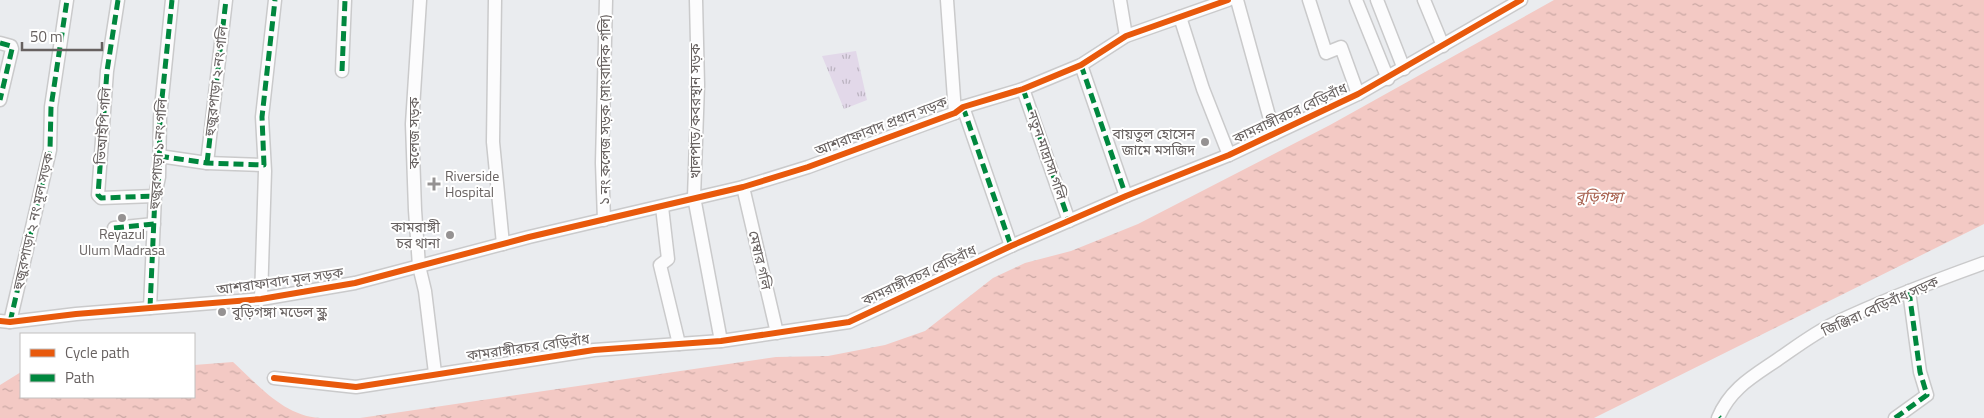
<svg xmlns="http://www.w3.org/2000/svg" width="1984" height="418" font-family="'Titillium Web','Noto Sans Bengali',sans-serif">
  <style>
    .park { fill: url(#park-tufts) }
    .water { fill: url(#water-ripples) }
    .lines { fill: none; stroke-linecap: round; stroke-linejoin: round }
    .minor-casing { stroke: #cacacb; stroke-width: 15 }
    .minor { stroke: #fcfcfd; stroke-width: 12 }
    .quiet { stroke: #00873e; stroke-width: 5; stroke-dasharray: 10 5; stroke-linecap: butt }
    .cycleway-casing { stroke: #fff; stroke-width: 9 }
    .cycleway { stroke: #e8590c; stroke-width: 6 }
    .poi-dot { fill: #959292; stroke: #fff; stroke-width: 2 }
    .labels { text-anchor: middle; stroke-width: 4; stroke-linejoin: round; paint-order: stroke }
    .street-label { font-size: 14px; fill: #676160; stroke: #fff }
    .poi-label { font-size: 14px; fill: #676160; stroke: #fff; text-anchor: end }
    .water-label { font-size: 15px; font-style: italic; fill: #a8614f; stroke: #fff }
  </style>
  <defs>
    <pattern id="park-tufts" width="24" height="20" patternUnits="userSpaceOnUse" patternTransform="scale(1.25)"><rect width="24" height="20" fill="#e2d8e9"/><path d="M3 7l-1-3M5 7V3M7 7l1-3M15 17l-1-3M17 17v-4M19 17l1-3" fill="none" stroke="#bbb3c0"/></pattern>
    <pattern id="water-ripples" width="26" height="14" patternUnits="userSpaceOnUse" patternTransform="scale(1.25)"><rect width="26" height="14" fill="#f3c9c4"/><path d="M2 4q2-2 4 0t4 0M15 11q2-2 4 0t4 0" fill="none" stroke="#c9a7a3"/></pattern>
  </defs>
  <rect width="100%" height="100%" fill="#eaecef"/>
  <!-- park -->
  <path class="park" d="M856 51 867 100 844 109 822 56Z"/>
  <!-- water -->
  <g class="water">
    <path d="M1554 0H1984V224L1594 418H360L776 357 828 356 885 345 925 331 993 278 1025 263 1071 251 1138 224 1330 125Z"/>
    <path d="M233 362C258 385 284 416 320 418H0V385L21 372V397H194V365Z"/>
  </g>
  <g class="lines">
    <defs>
      <g id="minor">
        <path d="M118 0 107 71 98 195 101 198 155 196"/>
        <path d="M420 0 412 124 415 210 419 266 425 291 435 373"/>
        <path d="M495 0 493 142 503 244"/>
        <path d="M696 0 698 85 694 197 721 341"/>
        <path d="M947 0 955 113"/>
        <path d="M1120 0 1126 36"/>
        <path d="M1237 0 1274 134"/>
        <path d="M1309 0 1326 53 1341 47 1358 94"/>
        <path d="M1356 0 1388 79"/>
        <path d="M1377 0 1404 69"/>
        <path d="M1424 0 1443 46"/>
        <path d="M1180 17 1203 89 1229 155"/>
        <path d="M0 43 11 46 12 49 0 100"/>
        <path d="M1081 65 1126 196"/>
        <path d="M342 71 345 0"/>
        <path d="M1023 89 1069 221"/>
        <path d="M963 107 1011 246"/>
        <path d="M159 156 207 163 264 165"/>
        <path d="M207 163 226 0"/>
        <path d="M743 187 777 333"/>
        <path d="M662 207 668 259 660 265 679 344"/>
        <path d="M604 220 602 163 606 0"/>
        <path d="M114 228 154 224"/>
        <path d="M261 299 265 171 262 117 275 0"/>
        <path d="M150 308 155 196 159 177 160 118 172 0"/>
        <path d="M0 321 10 322 76 314 261 299 355 283 529 237 743 187 808 167 955 113 963 107 1023 89 1081 65 1126 36 1228 0"/>
        <path d="M10 322 50 150 51 107 67 0"/>
        <path d="M274 378 356 387 594 350 721 341 849 322 1011 246 1126 196 1229 155 1358 94 1521 0"/>
        <path d="M1718 418C1730 389 1752 377 1777 360 1796 347 1814 333 1835 323 1883 300 1934 281 1984 263"/>
        <path d="M1895 418 1927 395 1920 372 1909 291"/>
      </g>
    </defs>
    <!-- minor casing -->
    <use href="#minor" class="minor-casing"/>
    <!-- minor -->
    <use href="#minor" class="minor"/>
    <!-- quiet -->
    <g class="quiet">
      <path d="M118 0 107 71 98 195 101 198 155 196"/>
      <path d="M0 43 11 46 12 49 0 100"/>
      <path d="M1081 65 1126 196"/>
      <path d="M342 71 345 0"/>
      <path d="M1023 89 1069 221"/>
      <path d="M963 107 1011 246"/>
      <path d="M159 156 207 163 264 165 262 117 275 0"/>
      <path d="M207 163 226 0"/>
      <path d="M114 228 154 224"/>
      <path d="M150 308 155 196 159 177 160 118 172 0"/>
      <path d="M10 322 50 150 51 107 67 0"/>
      <path d="M1719 417 1720 418"/>
      <path d="M1895 418 1927 395 1920 372 1909 291"/>
    </g>
    <defs>
      <g id="cycleway">
        <path d="M0 321 10 322 76 314 261 299 355 283 529 237 743 187 808 167 955 113 963 107 1023 89 1081 65 1126 36 1228 0"/>
        <path d="M274 378 356 387 594 350 721 341 849 322 1011 246 1126 196 1229 155 1358 94 1521 0"/>
      </g>
    </defs>
    <!-- cycleway casing -->
    <use href="#cycleway" class="cycleway-casing"/>
    <!-- cycleway -->
    <use href="#cycleway" class="cycleway"/>
  </g>
  <!-- markers -->
  <g class="poi-dot">
    <circle cx="1205" cy="142" r="5"/>
    <path d="M431.5 176.5h5v5h5v5h-5v5h-5v-5h-5v-5h5z"/>
    <circle cx="122" cy="218" r="5"/>
    <circle cx="450" cy="235" r="5"/>
    <circle cx="222" cy="312" r="5"/>
  </g>
  <g class="labels">
    <!-- street labels -->
    <g class="street-label">
      <text transform="translate(216 81) rotate(-83)" y="5">হুজুরপাড়া ২ নং গলি</text>
      <text transform="translate(605 110) rotate(-90)" y="5">১ নং কলেজ সড়ক (সাংবাদিক গলি)</text>
      <text transform="translate(695 111) rotate(-90)" y="5">খালপাড়/কবরস্থান সড়ক</text>
      <text transform="translate(1290 113) rotate(-25)" y="5">কামরাঙ্গীরচর বেড়িবাঁধ</text>
      <text transform="translate(103 126) rotate(-86)" y="5">ভিআইপি গলি</text>
      <text transform="translate(881 126) rotate(-21)" y="5">আশরাফাবাদ প্রধান সড়ক</text>
      <text transform="translate(414 133) rotate(-90)" y="5">কলেজ সড়ক</text>
      <text transform="translate(158 154) rotate(-86)" y="5">হুজুরপাড়া ১ নং গলি</text>
      <text transform="translate(1047 155) rotate(71)" y="5">নতুন মাদ্রাসা গলি</text>
      <text transform="translate(33 221) rotate(-77)" y="5">হুজুরপাড়া ২ নং মূল সড়ক</text>
      <text transform="translate(760 260) rotate(77)" y="5">মেম্বার গলি</text>
      <text transform="translate(919 275) rotate(-25)" y="5">কামরাঙ্গীরচর বেড়িবাঁধ</text>
      <text transform="translate(280 281) rotate(-8)" y="5">আশরাফাবাদ মূল সড়ক</text>
      <text transform="translate(1880 306) rotate(-24)" y="5">জিঞ্জিরা বেড়িবাঁধ সড়ক</text>
      <text transform="translate(528 347) rotate(-8)" y="5">কামরাঙ্গীরচর বেড়িবাঁধ</text>
    </g>
    <!-- poi labels -->
    <g class="poi-label">
      <text x="1195" y="139">বায়তুল হোসেন<tspan x="1195" dy="16">জামে মসজিদ</tspan></text>
      <text x="445" y="181" text-anchor="start">Riverside<tspan x="445" dy="16">Hospital</tspan></text>
      <text x="440" y="232">কামরাঙ্গী<tspan x="440" dy="16">চর থানা</tspan></text>
      <text x="122" y="239" text-anchor="middle">Reyazul<tspan x="122" dy="16">Ulum Madrasa</tspan></text>
      <text x="232" y="317" text-anchor="start">বুড়িগঙ্গা মডেল স্কুল</text>
    </g>
    <!-- water labels -->
    <g class="water-label">
      <text x="1599" y="202">বুড়িগঙ্গা</text>
    </g>
  </g>
  <!-- legend -->
  <rect x="20" y="333" width="175" height="65" fill="#ffffff" stroke="#c2c0bf"/>
  <rect x="30" y="349" width="25" height="8" fill="#e8590c" stroke="#c2c0bf"/>
  <text x="65" y="358" font-size="15" fill="#676160">Cycle path</text>
  <rect x="30" y="374" width="25" height="8" fill="#00873e" stroke="#c2c0bf"/>
  <text x="65" y="383" font-size="15" fill="#676160">Path</text>
  <!-- scale -->
  <path d="M22 42v8h80v-8" fill="none" stroke="#676160" stroke-width="2.5"/>
  <text x="30" y="42" font-size="15" fill="#676160" stroke="#ffffff" stroke-width="4" paint-order="stroke">50 m</text>
</svg>
